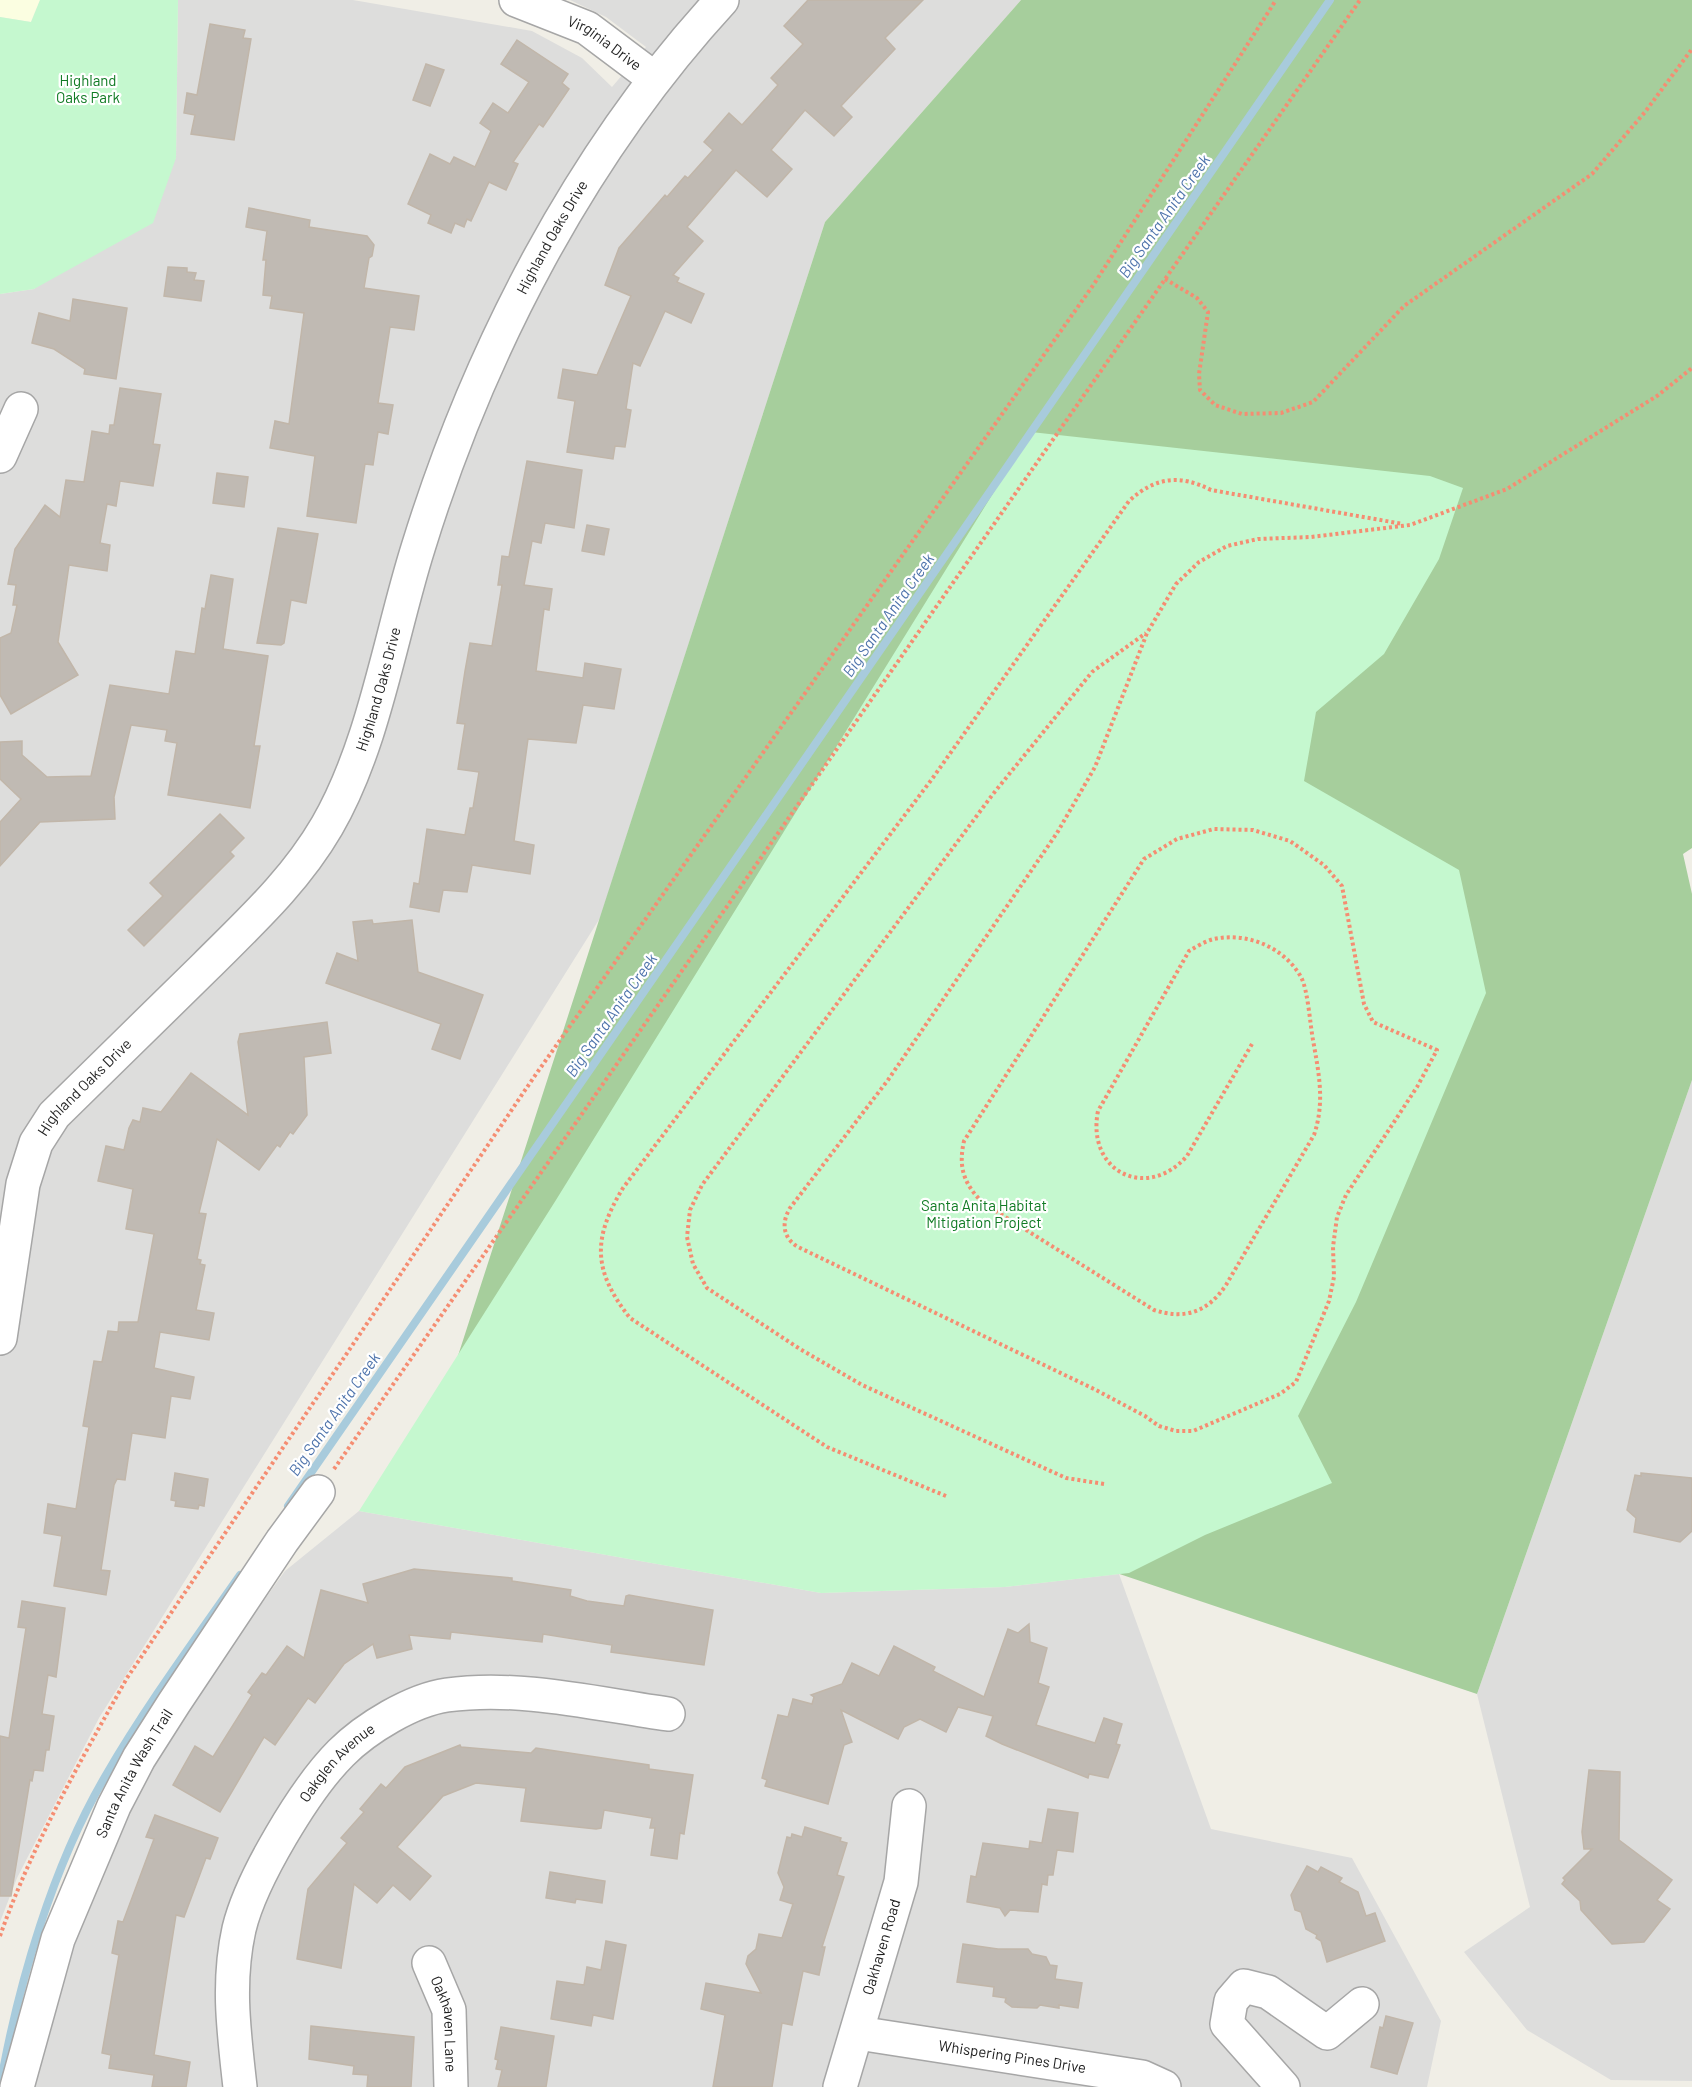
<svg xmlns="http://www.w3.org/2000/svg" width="1692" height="2087" font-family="Barlow,sans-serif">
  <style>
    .residential { fill: #dddddc }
    .education { fill: #fbfee1 }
    .forest { fill: #a6ce9c }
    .park { fill: #c5f8cf }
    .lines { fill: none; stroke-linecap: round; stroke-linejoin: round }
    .stream { stroke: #a8cbdc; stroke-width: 8 }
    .building { fill: #c0bab3; stroke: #c1b6a9; stroke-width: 1.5 }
    .minor-casing { stroke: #a6a6a6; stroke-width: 36 }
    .path { stroke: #f58d72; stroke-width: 4; stroke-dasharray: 3 3; stroke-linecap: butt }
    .minor { stroke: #fff; stroke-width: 33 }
    .labels { text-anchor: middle; stroke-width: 4.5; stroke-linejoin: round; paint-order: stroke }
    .street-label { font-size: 15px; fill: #1f1f1f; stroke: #fff }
    .park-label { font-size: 15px; fill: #107b24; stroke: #fff }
    .water-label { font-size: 16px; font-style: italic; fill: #4f74ac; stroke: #fff }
  </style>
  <rect width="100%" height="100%" fill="#f0eee6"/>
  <!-- residential -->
  <g class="residential">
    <path d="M178 0H353L532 31 582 58 612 87 646 47 606 17 570 0H1021L825 222 600 918 99 1718 17 1878 0 1922V294L34 289 176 158Z"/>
    <path d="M1692 1080V2081L1611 2080 1527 2030 1464 1952 1530 1907 1477 1694Z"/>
    <path d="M359 1511 821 1593 1005 1587 1119 1574 1211 1829 1352 1858 1441 2021 1427 2087H33L59 1985 110 1838 192 1701 285 1571Z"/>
  </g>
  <!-- education -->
  <path class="education" d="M0 0H40L31 22 0 17Z"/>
  <!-- forest -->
  <path class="forest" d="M1021 0H1692V848L1683 854 1692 894V1080L1477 1694 1060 1554 410 1504 825 222Z"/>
  <!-- park -->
  <g class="park">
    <path d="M40 0H178L176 158 153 223 34 289 0 294V17L31 22Z"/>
    <path d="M1031 432 1430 476 1463 488 1439 559 1384 654 1316 712 1304 781 1459 870 1486 993 1356 1302 1298 1416 1332 1483 1205 1535 1129 1573 1005 1587 821 1593 359 1511 556 1200Z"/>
  </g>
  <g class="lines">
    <!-- stream -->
    <g class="stream">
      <path d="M288 1506 1330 0"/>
      <path d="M0 2087C18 1984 53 1865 106 1775 146 1706 194 1641 240 1575"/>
    </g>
  </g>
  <!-- building -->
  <g class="building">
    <path d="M808 0H923L885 38 895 49 841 106 852 117 834 136 805 110 771 150 792 169 767 197 736 170 687 227 703 241 673 275 679 278 677 282 704 294 691 323 665 311 640 366 633 363 626 409 631 410 625 447 615 446 613 459 567 452 575 401 558 398 563 369 597 375 631 296 605 285 619 248 665 195 667 197 685 176 688 178 713 150 704 142 729 113 742 125 778 85 771 78 803 44 784 26Z"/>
    <path d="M210 24 245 30 243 38 251 39 234 140 191 134 195 115 184 113 187 93 197 95Z"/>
    <path d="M517 40 568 74 562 83 569 89 543 127 539 124 513 162 518 164 506 190 489 182 471 221 467 219 464 227 455 223 451 233 428 223 431 215 408 204 430 154 450 164 454 157 475 167 491 131 480 123 493 103 508 113 529 82 501 64Z"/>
    <path d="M426 64 444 70 430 106 413 100Z"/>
    <path d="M249 208 310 220 309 227 367 236 374 245 372 256 369 258 364 288 419 296 414 330 390 327 378 403 393 405 388 434 378 432 373 465 365 464 356 523 307 516 315 456 270 448 275 421 289 424 304 313 270 308 272 296 263 295 266 260H263L267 231 246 227Z"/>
    <path d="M168 267 187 268V272L196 273 194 280 204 281 201 301 164 296Z"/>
    <path d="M73 299 127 308 116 379 84 374 85 369 54 349 32 343 39 313 70 321Z"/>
    <path d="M120 388 161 394 153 444 160 445 153 486 120 481 116 506 107 504 100 543 110 545 107 571 69 565 58 642 78 675 11 714 0 695V638L11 633 17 605H13L16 585 8 584 15 549 45 505 60 517 66 480 84 482 92 431 109 434 110 425H114Z"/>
    <path d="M527 461 582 470 574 528 545 523 541 543 532 541 524 585 552 589 549 610 544 609 536 671 583 678 585 663 621 669 614 709 583 705 576 743 528 739 514 841 534 845 530 874 472 865 467 892 443 890 439 912 410 907 414 883 419 884 427 829 465 835 470 808H473L479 772 458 769 465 724 457 723 465 671 470 643 492 646 502 585H498L502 556 509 557Z"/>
    <path d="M217 473 248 477 244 507 213 503Z"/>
    <path d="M587 525 609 529 604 555 582 551Z"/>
    <path d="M278 528 318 534 306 603 291 600 284 643 281 645 257 643Z"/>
    <path d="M211 575 233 579 223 649 268 656 254 746H260L250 808 168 795 177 743 165 741 167 730 131 725 114 797 115 819 40 822 0 866V822L21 799 0 779V742L22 741V755L47 777 91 776 110 685 169 694 176 651 195 654 202 608 205 609Z"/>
    <path d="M220 814 244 838 230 852 234 856 144 946 128 930 163 896 150 883Z"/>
    <path d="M372 920 373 924 412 920 418 972 483 995 460 1059 432 1049 441 1024 326 983 337 953 358 961 353 922Z"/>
    <path d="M327 1022 331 1053 304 1057 307 1115 293 1134 290 1132 280 1147 277 1145 259 1170 217 1139 199 1213 206 1214 197 1259 201 1260 200 1264 205 1265 196 1310 214 1313 209 1340 160 1332 154 1368 194 1377 190 1399 171 1396 165 1438 132 1433 125 1480 117 1479 114 1485 101 1570 110 1571 106 1595 54 1586 62 1536 44 1533 48 1504 76 1509 89 1427 83 1426 94 1361 102 1362 108 1331 118 1332 119 1322H138L154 1234 126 1229 133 1189 98 1181 106 1146 124 1150 129 1128 133 1120 140 1122 143 1108 161 1112 191 1073 248 1115 238 1042 240 1034Z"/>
    <path d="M175 1473 208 1479 204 1506 199 1505 198 1509 175 1506 176 1501 171 1500Z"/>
    <path d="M1641 1473 1692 1478V1531L1680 1542 1634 1532 1636 1518 1627 1510 1635 1475 1641 1476Z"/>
    <path d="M414 1569 512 1578V1581L571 1590 570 1596 587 1601 624 1606 626 1596 629 1595 713 1610 704 1665 611 1652 612 1645 543 1634 542 1642 451 1632 450 1639 409 1635 412 1649 377 1658 373 1644 344 1664 315 1703 308 1698 275 1745 264 1737 220 1812 173 1785 195 1746 213 1757 252 1695 248 1692 262 1673 266 1675 287 1646 304 1658 321 1590 368 1603 363 1584Z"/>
    <path d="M22 1601 65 1608 56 1677 48 1675 42 1714 54 1716 49 1750H46L43 1771 34 1770 32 1781 30 1780 11 1896H0V1736L9 1738 26 1628 18 1627Z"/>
    <path d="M1029 1624 1030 1642 1047 1648 1038 1683 1049 1687 1036 1725 1095 1743 1104 1718 1122 1724 1116 1744 1120 1745 1108 1778 1089 1774 1088 1778 1002 1744 986 1736 993 1716 958 1707 946 1732 920 1719 904 1727 898 1739 841 1710 852 1742 844 1745 828 1804 765 1786 767 1780 762 1778 778 1715 788 1717 793 1699 812 1704 814 1697 811 1695 842 1684 852 1663 879 1676 894 1646 935 1667 933 1671 984 1697 1008 1629 1018 1633Z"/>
    <path d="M460 1745 461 1747 531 1753 536 1748 649 1765V1769L693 1775 684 1834 680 1833 677 1859 651 1855 655 1828H650L652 1818 604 1810 601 1828 596 1829 521 1821 526 1788 476 1783 443 1796 397 1847 431 1876 410 1900 393 1885 377 1903 354 1884 341 1968 297 1959 308 1889 347 1843 341 1838 364 1812 360 1809 381 1784 386 1788 405 1767Z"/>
    <path d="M1589 1770 1620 1772 1619 1840 1672 1880 1657 1900 1670 1909 1644 1942 1612 1944 1581 1910 1580 1901 1562 1884 1565 1880 1563 1878 1592 1849H1584L1582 1832Z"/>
    <path d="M1048 1809 1078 1813 1073 1852 1057 1850 1053 1875H1048L1047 1885 1042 1884 1038 1912 1010 1910 1005 1916 1000 1908 967 1902 971 1876 976 1877 983 1843 1029 1849 1030 1841 1042 1843Z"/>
    <path d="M155 1815 218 1838 210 1859 206 1858 184 1917 176 1915 154 2055 190 2062 186 2087H152L154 2075 109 2068 111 2055 102 2053 119 1955 112 1953 118 1921 123 1922 154 1839 146 1837Z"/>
    <path d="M805 1827 841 1838 840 1841 847 1843 837 1875 844 1877 822 1947H825L819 1975 803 1971 792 2025 782 2023 772 2087H713L725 2015 701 2009 706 1983 761 1993 746 1964 748 1956 756 1949 759 1934 782 1938 793 1904 780 1900 784 1887 778 1873 787 1837 791 1838 792 1834 802 1837Z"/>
    <path d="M1307 1866 1318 1872 1321 1867 1342 1878 1339 1882 1358 1892 1366 1916 1375 1913 1385 1941 1327 1962 1321 1941 1316 1938 1317 1935 1306 1929 1301 1912 1295 1910 1291 1895Z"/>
    <path d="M550 1872 605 1881 602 1903 576 1899 575 1903 546 1898Z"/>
    <path d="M606 1941 626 1945 613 2019 593 2015 591 2026 551 2019 557 1981 584 1985 587 1967 601 1970Z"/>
    <path d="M963 1944 998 1949H1028L1032 1954 1046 1957 1050 1965 1057 1966 1055 1979 1082 1983 1078 2008 1059 2005V2008L1040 2005 1037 2008 1012 2007 1005 2002 1006 1998 993 1996 994 1987 957 1982Z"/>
    <path d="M1386 2016 1413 2023 1397 2074 1371 2067 1380 2027 1383 2028Z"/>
    <path d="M311 2026 414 2037 411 2087H367L368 2075 353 2074 354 2066 309 2059Z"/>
    <path d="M501 2027 554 2036 546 2087H498L502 2070 496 2069 498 2060 495 2059Z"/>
  </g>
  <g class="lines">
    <defs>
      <g id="minor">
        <path id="s1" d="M516 0 587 28 655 79"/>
        <path d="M0 456 21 409"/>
        <path id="s2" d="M0 1338 23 1184 36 1143 54 1115C105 1065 155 1016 206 966 251 921 295 881 327 826 374 745 390 637 418 548 479 350 581 153 722 0"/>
        <path id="s3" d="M429 1963 449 2010 451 2087"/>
        <path id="s4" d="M858 2033 1142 2077 1164 2087"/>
        <path id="s5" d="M17 2087 58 1939 114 1806 139 1758 174 1703 282 1541 318 1492"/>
        <path id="s6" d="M240 2087C234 2033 227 1983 239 1929 251 1879 305 1789 341 1753 366 1728 412 1700 447 1695 520 1685 596 1704 668 1714"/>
        <path id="s7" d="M840 2087 901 1882 909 1806"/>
        <path d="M1283 2087 1227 2024 1231 2001 1244 1986 1268 1992 1327 2033 1362 2004"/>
      </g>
    </defs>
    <!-- minor casing -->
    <use href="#minor" class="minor-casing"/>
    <!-- path -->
    <g class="path">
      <path d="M1165 279 1197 298 1208 312 1199 374 1200 390 1215 405 1242 414 1281 413 1313 402 1404 306 1592 174 1645 112 1692 49"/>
      <path d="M1252 1044 1187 1156C1146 1202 1086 1171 1098 1111L1189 951C1196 947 1205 941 1214 939 1247 932 1284 947 1301 977 1308 990 1310 1024 1313 1040 1319 1074 1325 1102 1314 1135L1226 1285C1208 1312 1185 1320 1154 1310L983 1203C964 1184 958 1168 964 1141L1144 859 1177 839 1214 829 1253 830 1290 841 1324 865 1342 886 1364 1004 1373 1022 1437 1050 1417 1087 1346 1195 1337 1217 1333 1247 1334 1277 1329 1301 1296 1382 1280 1394 1193 1431H1176L1159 1426 1145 1416 1094 1389 798 1247C783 1238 781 1223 790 1208L888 1080 1057 833 1095 767 1147 633 1176 584 1199 562 1227 546 1258 539 1311 537 1410 525 1507 489 1657 396 1692 368"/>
      <path d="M334 1469 1360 0"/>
      <path d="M1104 1484 1066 1478 862 1385 800 1349 707 1288 693 1264 687 1237 690 1210 702 1185 993 794 1092 672 1146 633"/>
      <path d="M946 1496 827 1447 630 1318C593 1271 592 1239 623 1188L932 779 1129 501C1155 477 1180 474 1211 490L1403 524"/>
      <path d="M0 1936C32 1845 80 1762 127 1678L534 1077 1094 284 1276 0"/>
    </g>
    <!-- minor -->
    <use href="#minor" class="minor"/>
  </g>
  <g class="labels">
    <!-- street labels -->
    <g class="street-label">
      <text dy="5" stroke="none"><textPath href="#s1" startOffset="99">Virginia Drive</textPath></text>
      <text dy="5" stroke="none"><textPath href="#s2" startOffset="1263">Highland Oaks Drive</textPath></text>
      <text dy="5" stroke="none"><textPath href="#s2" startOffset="777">Highland Oaks Drive</textPath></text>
      <text dy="5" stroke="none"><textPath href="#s2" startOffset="273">Highland Oaks Drive</textPath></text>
      <text dy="5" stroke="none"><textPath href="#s6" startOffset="354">Oakglen Avenue</textPath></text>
      <text dy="5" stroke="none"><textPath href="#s5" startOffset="336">Santa Anita Wash Trail</textPath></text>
      <text dy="5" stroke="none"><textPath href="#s7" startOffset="146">Oakhaven Road</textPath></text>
      <text dy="5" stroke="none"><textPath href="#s3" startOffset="64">Oakhaven Lane</textPath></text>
      <text dy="5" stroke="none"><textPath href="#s4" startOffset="156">Whispering Pines Drive</textPath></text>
    </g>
    <!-- park labels -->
    <g class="park-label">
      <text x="88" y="86">Highland<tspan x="88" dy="17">Oaks Park</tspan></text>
      <text x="984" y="1211">Santa Anita Habitat<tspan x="984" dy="17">Mitigation Project</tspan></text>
    </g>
    <!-- water labels -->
    <g class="water-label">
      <text transform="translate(1164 216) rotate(-55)" y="6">Big Santa Anita Creek</text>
      <text transform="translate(888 615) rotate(-55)" y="6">Big Santa Anita Creek</text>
      <text transform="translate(611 1015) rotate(-55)" y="6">Big Santa Anita Creek</text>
      <text transform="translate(334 1414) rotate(-55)" y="6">Big Santa Anita Creek</text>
    </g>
  </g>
</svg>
